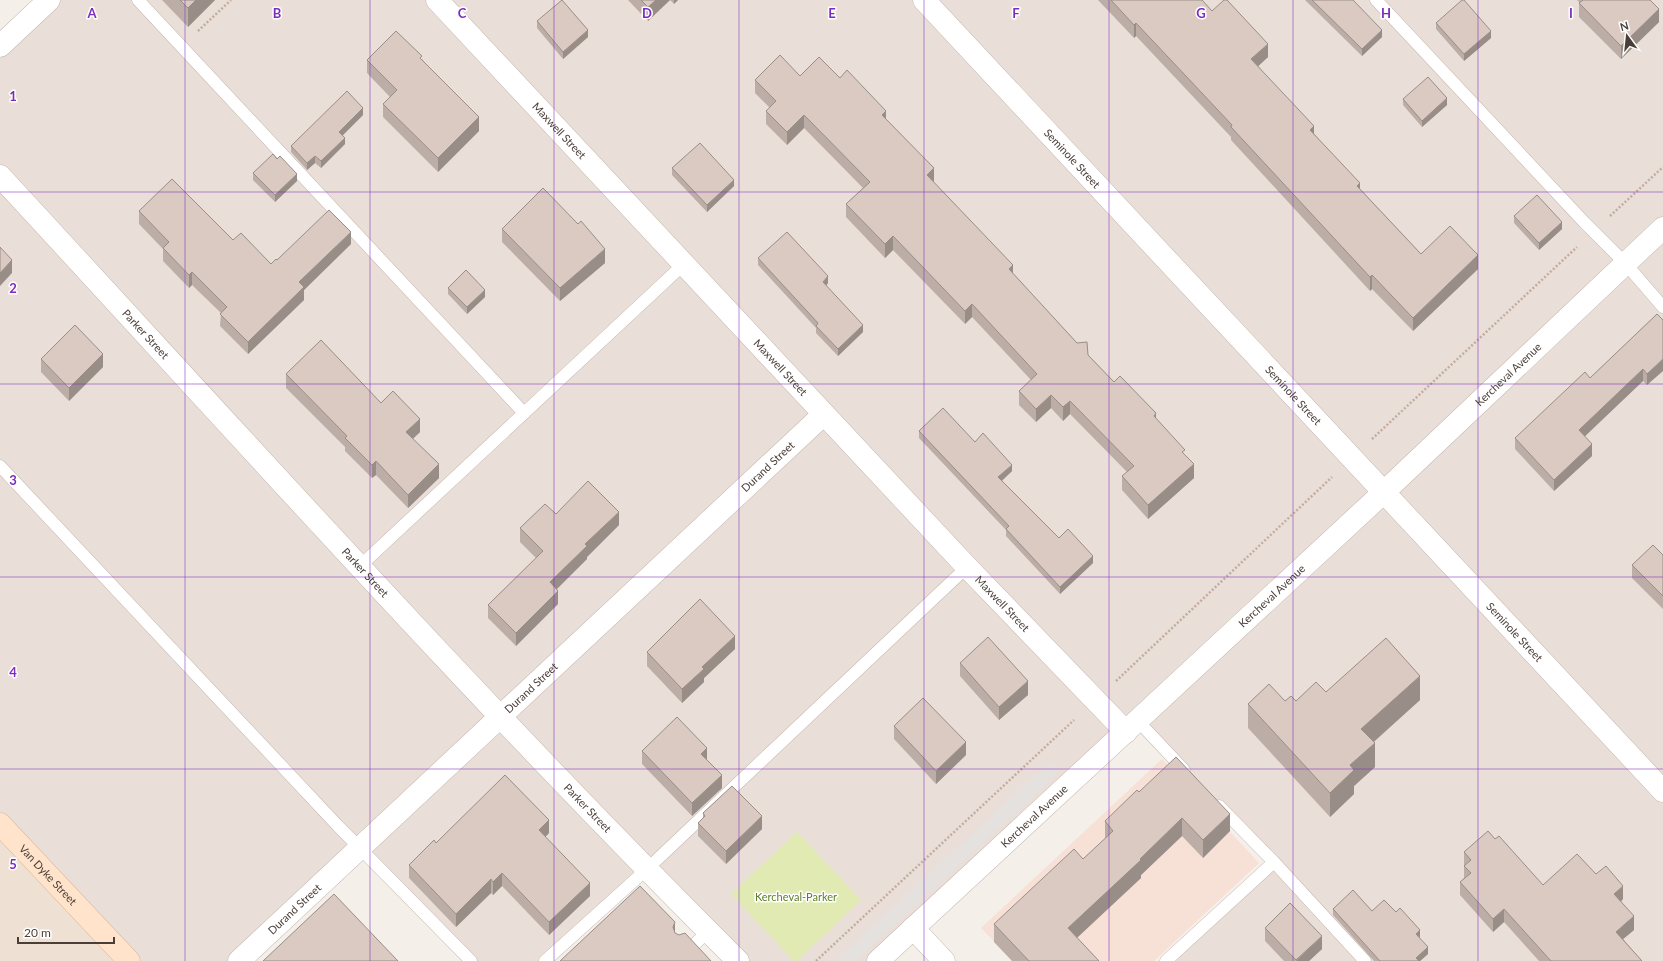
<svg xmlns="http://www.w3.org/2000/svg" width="1663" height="961" font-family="Lato,sans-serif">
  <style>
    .residential { fill: #eadfd8 }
    .commercial { fill: #f7e0d6 }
    .education { fill: #efe0d4 }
    .green { fill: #e0eab2 }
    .parking { fill: #e4e1df }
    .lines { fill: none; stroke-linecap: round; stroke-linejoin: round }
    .service-casing { stroke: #c5b7af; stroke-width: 13 }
    .minor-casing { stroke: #c5b7af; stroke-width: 23 }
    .tertiary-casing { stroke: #c5b7af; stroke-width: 23 }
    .secondary-casing { stroke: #dab89b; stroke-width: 23 }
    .path { stroke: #c4ac9d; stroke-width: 2.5; stroke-dasharray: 2 2; stroke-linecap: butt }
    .service { stroke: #fff; stroke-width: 12 }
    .minor { stroke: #fff; stroke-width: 22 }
    .tertiary { stroke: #fff; stroke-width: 22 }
    .secondary { stroke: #ffe4cb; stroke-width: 22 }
    .wall { fill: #bcaea7 }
    .shaded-wall { fill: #998d88 }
    .building { fill: #dbcac2; stroke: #998d88 }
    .grid { fill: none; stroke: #7b2cbf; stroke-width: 1; stroke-opacity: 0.55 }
    .labels { text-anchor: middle; stroke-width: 3; stroke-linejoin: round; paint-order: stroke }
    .street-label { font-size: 11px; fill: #4a3e38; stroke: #fff }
    .park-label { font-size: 11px; fill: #607f28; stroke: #fff }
    .grid-label { font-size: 13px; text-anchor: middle; font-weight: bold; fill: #7b2cbf; stroke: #fff; stroke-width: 3; stroke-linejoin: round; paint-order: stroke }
  </style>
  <rect width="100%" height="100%" fill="#f5efea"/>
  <!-- residential -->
  <path class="residential" d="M49 0H1663V961H1166L1274 862 1137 720 878 961H738L646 870 545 961H471L360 849 239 961H124L0 840V46Z"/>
  <!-- commercial -->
  <path class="commercial" d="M1162 759 1259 863 1154 961H1013L981 928Z"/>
  <!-- education -->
  <path class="education" d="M0 824 129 961H0Z"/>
  <!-- green -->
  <path class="green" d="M797 832 861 900 797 961H794L731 894Z"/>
  <!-- parking -->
  <path class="parking" d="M1050 762 1059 772 855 961H840L838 959Z"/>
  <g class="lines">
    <defs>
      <g id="service">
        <path d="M138 0 524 413"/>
        <path d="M1376 0 1584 222 1625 263 1663 307"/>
        <path d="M0 466 338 826 471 961"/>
        <path d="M360 566 684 264"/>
        <path d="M1137 720 1184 770"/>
        <path d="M1219 806 1274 862 1365 961"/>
        <path d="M685 954 708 931"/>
        <path d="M545 961 646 870 967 567"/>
        <path d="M1166 961 1274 862"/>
      </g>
      <g id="minor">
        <path id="s1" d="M437 0 967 567 1126 732"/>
        <path id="s2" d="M924 0 1663 791"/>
        <path id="s3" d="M0 176C244 440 483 707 738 961"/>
        <path d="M913 928 944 961"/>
        <path id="s4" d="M239 961 824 414"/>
      </g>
      <g id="tertiary">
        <path d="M0 46 49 0"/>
        <path id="s5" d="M878 961 1384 492 1663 228"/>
      </g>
      <g id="secondary">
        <path id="s6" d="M0 824 129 961"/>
      </g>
    </defs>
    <!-- service casing -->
    <use href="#service" class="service-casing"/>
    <!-- minor casing -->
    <use href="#minor" class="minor-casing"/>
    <!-- tertiary casing -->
    <use href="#tertiary" class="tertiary-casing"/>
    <!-- secondary casing -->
    <use href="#secondary" class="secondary-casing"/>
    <!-- path -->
    <g class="path">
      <path d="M198 31 231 0"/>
      <path d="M1610 216 1663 167"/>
      <path d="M1372 439 1577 247"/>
      <path d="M1116 681 1332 477"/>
      <path d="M816 961 1074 720"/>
    </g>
    <!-- service -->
    <use href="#service" class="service"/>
    <!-- minor -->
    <use href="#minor" class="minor"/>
    <!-- tertiary -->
    <use href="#tertiary" class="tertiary"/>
    <!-- secondary -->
    <use href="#secondary" class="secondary"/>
  </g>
  <!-- wall -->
  <g class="wall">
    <path d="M162 0H215L188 27Z"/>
    <path d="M628 0H670L648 21Z"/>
    <path d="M670 0H678L674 4Z"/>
    <path d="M1098 0H1202L1212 11 1268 57 1258 66 1360 189 1421 254 1478 269 1413 331 1372 289 1370 291 1231 140V137L1136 36 1134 38Z"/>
    <path d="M1305 0H1353L1382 37 1362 56Z"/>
    <path d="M1577 0H1650L1659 22 1621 59 1579 17V3H1580Z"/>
    <path d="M537 21 588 37 563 59 537 28Z"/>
    <path d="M1436 23 1491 38 1464 61 1436 29Z"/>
    <path d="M422 59 479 131 438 172 383 117V104L390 97 367 73V60Z"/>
    <path d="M800 76 840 78 886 119 934 181 933 182 1013 274 1088 355 1114 382 1156 419 1185 455 1194 478 1148 519 1122 490V476L1127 472 1070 414 1063 421 1051 408 1036 422 1019 405V391L1031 380 972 317 965 324 893 250 885 258 846 217V204L863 188 804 128 787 145 766 124V111L770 108 755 93V80Z"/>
    <path d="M1403 99 1447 105 1422 127 1403 105Z"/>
    <path d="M363 115 343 135 345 144 321 168 315 163 307 170 291 152V146Z"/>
    <path d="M672 168 734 186 707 212 672 175Z"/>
    <path d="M253 173 297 181 275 202 253 180Z"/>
    <path d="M139 211 233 240 271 264 277 260 351 244 304 290V300L248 354 220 326 221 313 192 285 189 288 163 261V249L139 224Z"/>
    <path d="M1514 216 1562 229 1539 250 1514 223Z"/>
    <path d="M502 229 605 263 560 301 502 242Z"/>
    <path d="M758 258 828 283 826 286 863 332 838 356 816 333V328L758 265Z"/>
    <path d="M448 288 485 297 467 314 448 294Z"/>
    <path d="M1657 314 1647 385 1643 381 1584 436 1592 456 1554 491 1515 449V438L1590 378Z"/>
    <path d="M41 359 103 367 69 401 41 372Z"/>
    <path d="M286 374 381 403 420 432 413 439 439 478 408 508 376 475 372 478 345 451V447L286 388Z"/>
    <path d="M919 431 975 442 1012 471 1002 481 1059 538 1093 563 1060 594 1006 536V530L919 438Z"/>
    <path d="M556 514 619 525 587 557V559L556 589 558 604 516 646 488 618V605L536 558 520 542V528Z"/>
    <path d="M1663 555V609L1632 578V565Z"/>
    <path d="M735 649 704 678V682L682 703 647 666V652Z"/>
    <path d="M960 663 1028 695 999 720 960 676Z"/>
    <path d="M1326 692 1420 700 1374 742 1375 767 1354 786V794L1330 817 1248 728V704L1296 701Z"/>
    <path d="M894 726 966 755 936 784 894 739Z"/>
    <path d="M642 751 707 761 722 788 692 816 642 764Z"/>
    <path d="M1139 792 1230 831 1203 858 1182 836 1141 875V878L1077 938 1099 961H1012L994 942V924L1083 859 1105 839V821Z"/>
    <path d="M703 813 762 829 726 864 698 836V823L703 818Z"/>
    <path d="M549 833 545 837 590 896 549 935 502 886 493 895 491 893 456 927 409 878V865L436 843Z"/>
    <path d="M1495 839 1543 885 1596 874 1623 899 1621 902 1634 930 1623 939 1642 961H1539L1504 922 1493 932 1460 895V882L1464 878V852Z"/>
    <path d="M1333 909 1372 911 1420 937 1419 938 1428 954 1420 961H1374L1333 915Z"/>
    <path d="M1265 928 1322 949 1309 961H1284L1265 941Z"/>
  </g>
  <!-- shaded-wall -->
  <g class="shaded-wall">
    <path d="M196 0H215L188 27V8Z"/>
    <path d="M656 0H670L648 21V7Z"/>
    <path d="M674 0H678L674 4Z"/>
    <path d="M1659 9V22L1621 59V46Z"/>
    <path d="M1136 23V36L1134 38V25Z"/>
    <path d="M588 30V37L563 59V52Z"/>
    <path d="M1382 30V37L1362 56V49Z"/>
    <path d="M1491 31V38L1464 61V54Z"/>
    <path d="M1268 44V57L1251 73V59Z"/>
    <path d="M1447 98V105L1422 127V121Z"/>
    <path d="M363 108V115L339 139V132Z"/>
    <path d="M886 111V124L882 115Z"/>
    <path d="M804 115V128L787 145V132Z"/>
    <path d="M479 117V131L438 172V158Z"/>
    <path d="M1314 126V139L1310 130Z"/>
    <path d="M345 138V144L321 168V161Z"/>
    <path d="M315 156V163L307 170V163Z"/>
    <path d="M934 168V181L927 189V175Z"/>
    <path d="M297 174V181L275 202V195Z"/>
    <path d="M734 180V186L707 212V205Z"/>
    <path d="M1360 183V196L1357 186Z"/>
    <path d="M1562 222V229L1539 250V243Z"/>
    <path d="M351 232V244L304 290V300L248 354V342L299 282Z"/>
    <path d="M893 236V250L885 258V244Z"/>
    <path d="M605 249V263L560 301V288Z"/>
    <path d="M1478 255V269L1413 331V318Z"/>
    <path d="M12 260V273L0 286V273Z"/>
    <path d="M1013 265V279L1009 269Z"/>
    <path d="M192 272V285L189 288V275Z"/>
    <path d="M1372 275V289L1370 291V277Z"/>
    <path d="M828 276V283L823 289V282Z"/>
    <path d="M485 290V297L467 314V307Z"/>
    <path d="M972 304V317L965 324V311Z"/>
    <path d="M863 325V332L838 356V349Z"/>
    <path d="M103 354V367L69 401V388Z"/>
    <path d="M1663 359V371L1647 385V374Z"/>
    <path d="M1643 369V381L1579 442V430Z"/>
    <path d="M1051 395V408L1036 422V409Z"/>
    <path d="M1070 401V414L1063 421V407Z"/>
    <path d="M1156 413V427L1154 416Z"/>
    <path d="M420 419V432L406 445V432Z"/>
    <path d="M1592 444V456L1554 491V480Z"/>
    <path d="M376 461V475L372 478V465Z"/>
    <path d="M439 464V478L408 508V495Z"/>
    <path d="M1194 464V478L1148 519V505Z"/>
    <path d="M1012 465V471L998 484V477Z"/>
    <path d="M619 512V525L587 557V559L550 596V582L585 544Z"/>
    <path d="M1093 556V563L1060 594V587Z"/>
    <path d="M558 591V604L516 646V633Z"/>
    <path d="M735 636V649L704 678V682L682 703V689L702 667Z"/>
    <path d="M1420 676V700L1361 753V729Z"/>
    <path d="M1028 681V695L999 720V707Z"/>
    <path d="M966 742V755L936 784V771Z"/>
    <path d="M1375 743V767L1354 786V794L1330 817V793L1350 765Z"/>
    <path d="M707 748V761L701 754Z"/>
    <path d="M722 775V788L692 816V803Z"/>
    <path d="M1230 814V831L1203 858V840Z"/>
    <path d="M762 816V829L726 864V851Z"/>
    <path d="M1182 818V836L1141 875V878L1068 946V928Z"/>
    <path d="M549 820V833L539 844V830Z"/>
    <path d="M502 873V886L493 895V882Z"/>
    <path d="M491 879V893L456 927V914Z"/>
    <path d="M590 883V896L549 935V922Z"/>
    <path d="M1623 886V899L1614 908V894Z"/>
    <path d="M1504 909V922L1493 932V919Z"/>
    <path d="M1634 916V930L1616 945V932Z"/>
    <path d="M675 922V954L673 927Z"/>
    <path d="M1420 930V937L1416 941V934Z"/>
    <path d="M1322 936V949L1309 961H1296Z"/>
    <path d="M1428 947V954L1420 961H1416V958Z"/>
  </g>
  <!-- building -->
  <g class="building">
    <path d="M180 0H196L188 8Z"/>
    <path d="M562 0 588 30 563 52 537 21Z"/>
    <path d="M641 0H656L648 7Z"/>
    <path d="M1111 0H1202L1212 11 1224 0H1227L1268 44 1251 59 1314 126 1310 130 1360 183 1357 186 1421 254 1450 226 1478 255 1413 318 1372 275 1370 277 1231 127 1232 125 1136 23 1134 25Z"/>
    <path d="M1312 0H1353L1382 30 1362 49Z"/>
    <path d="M1462 0H1464L1491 31 1464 54 1436 23Z"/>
    <path d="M1583 0H1650L1659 9 1621 46 1579 3Z"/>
    <path d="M396 31 422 56 420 58 479 117 438 158 383 104 397 90 367 60Z"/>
    <path d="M780 55 800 76 819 57 840 78 847 70 886 111 882 115 934 168 927 175 1013 265 1009 269 1077 343 1087 342 1088 355 1114 382 1120 376 1156 413 1154 416 1185 450 1182 452 1194 464 1148 505 1122 476 1134 466 1070 401 1063 407 1051 395 1036 409 1019 391 1037 374 972 304 965 311 893 236 885 244 846 204 870 182 804 115 787 132 766 111 776 101 755 80Z"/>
    <path d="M1428 77 1447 98 1422 121 1403 99Z"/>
    <path d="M347 91 363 108 339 132 345 138 321 161 315 156 307 163 291 146Z"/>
    <path d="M700 143 734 180 707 205 672 168Z"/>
    <path d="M273 154 277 159 280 156 297 174 275 195 253 173Z"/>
    <path d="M172 179 233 240 241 233 271 264 276 259 277 260 329 210 351 232 299 282 304 287 248 342 220 314 227 307 192 272 189 275 163 248 169 242 139 211Z"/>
    <path d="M543 188 578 224 581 221 605 249 560 288 502 229Z"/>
    <path d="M1537 195 1562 222 1539 243 1514 216Z"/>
    <path d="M787 232 828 276 823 282 863 325 838 349 816 326 818 323 758 258Z"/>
    <path d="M0 247 12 260 0 273Z"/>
    <path d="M466 270 485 290 467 307 448 288Z"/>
    <path d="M1657 314 1663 320V359L1647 374 1643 369 1579 430 1592 444 1554 480 1515 438 1585 372 1590 378Z"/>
    <path d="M75 325 103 354 69 388 41 359Z"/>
    <path d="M321 340 381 403 393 391 420 419 406 432 439 464 408 495 376 461 372 465 345 438 347 436 286 374Z"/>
    <path d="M943 408 975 442 983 433 1012 465 998 477 1059 538 1068 529 1093 556 1060 587 1006 529 1009 526 919 431Z"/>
    <path d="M588 481 619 512 585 544 587 546 550 582 558 591 516 633 488 605 543 551 520 528 545 504 556 514Z"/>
    <path d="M1653 545 1663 555V596L1632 565Z"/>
    <path d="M700 599 735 636 702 667 704 669 682 689 647 652Z"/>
    <path d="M988 637 1028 681 999 707 960 663Z"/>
    <path d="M1386 638 1420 676 1361 729 1375 743 1350 765 1354 770 1330 793 1248 704 1269 684 1285 701 1291 696 1296 701 1316 682 1326 692Z"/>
    <path d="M923 698 966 742 936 771 894 726Z"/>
    <path d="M677 717 707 748 701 754 722 775 692 803 642 751Z"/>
    <path d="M1176 757 1230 814 1203 840 1182 818 1140 859 1141 860 1068 928 1099 961H1029L994 924 1074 849 1083 859 1113 831 1105 821 1137 790 1139 792Z"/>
    <path d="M505 775 549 820 539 830 590 883 549 922 502 873 493 882 491 879 456 914 409 865 434 840 436 843Z"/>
    <path d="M732 786 762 816 726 851 698 823 705 816 703 813Z"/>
    <path d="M1488 831 1495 839 1499 836 1543 885 1577 854 1596 874 1606 866 1623 886 1614 894 1634 916 1616 932 1642 961H1551L1504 909 1493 919 1460 882 1471 873 1464 866 1471 860 1464 852Z"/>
    <path d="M640 886 675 922 673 927 675 933 679 935 685 933 711 961H560Z"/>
    <path d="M1353 890 1372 911 1384 900 1396 912 1400 908 1420 930 1416 934 1428 947 1416 958 1419 961H1380L1333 909Z"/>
    <path d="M334 894 398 961H263Z"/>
    <path d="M1290 903 1322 936 1296 960 1265 928Z"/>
  </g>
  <!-- grid -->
  <path class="grid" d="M185 0V961M370 0V961M554 0V961M739 0V961M924 0V961M1109 0V961M1293 0V961M1478 0V961M0 192H1663M0 384H1663M0 577H1663M0 769H1663"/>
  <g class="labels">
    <!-- street labels -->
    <g class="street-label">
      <text dy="4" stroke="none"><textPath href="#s1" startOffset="179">Maxwell Street</textPath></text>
      <text dy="4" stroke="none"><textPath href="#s2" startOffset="217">Seminole Street</textPath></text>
      <text dy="4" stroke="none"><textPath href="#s3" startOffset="215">Parker Street</textPath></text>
      <text dy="4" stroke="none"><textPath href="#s1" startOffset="503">Maxwell Street</textPath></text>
      <text dy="4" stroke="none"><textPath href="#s5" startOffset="861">Kercheval Avenue</textPath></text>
      <text dy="4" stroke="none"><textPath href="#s2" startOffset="541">Seminole Street</textPath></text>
      <text dy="4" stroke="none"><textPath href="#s4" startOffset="724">Durand Street</textPath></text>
      <text dy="4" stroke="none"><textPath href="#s3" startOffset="539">Parker Street</textPath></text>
      <text dy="4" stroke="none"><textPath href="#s5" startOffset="537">Kercheval Avenue</textPath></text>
      <text dy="4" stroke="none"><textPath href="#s1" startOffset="827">Maxwell Street</textPath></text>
      <text dy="4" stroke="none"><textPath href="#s2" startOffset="865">Seminole Street</textPath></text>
      <text dy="4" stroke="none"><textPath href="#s4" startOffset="400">Durand Street</textPath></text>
      <text dy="4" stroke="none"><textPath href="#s3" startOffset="863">Parker Street</textPath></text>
      <text dy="4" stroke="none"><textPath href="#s5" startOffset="213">Kercheval Avenue</textPath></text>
      <text dy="4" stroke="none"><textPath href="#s6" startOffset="70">Van Dyke Street</textPath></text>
      <text dy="4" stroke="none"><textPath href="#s4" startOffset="76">Durand Street</textPath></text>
    </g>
    <!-- park labels -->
    <g class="park-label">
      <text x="796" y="901">Kercheval-Parker</text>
    </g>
  </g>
  <g class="grid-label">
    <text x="92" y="18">A</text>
    <text x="277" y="18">B</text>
    <text x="462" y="18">C</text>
    <text x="647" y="18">D</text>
    <text x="832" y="18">E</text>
    <text x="1016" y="18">F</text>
    <text x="1201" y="18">G</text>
    <text x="1386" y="18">H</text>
    <text x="1571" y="18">I</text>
    <text x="13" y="101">1</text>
    <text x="13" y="293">2</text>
    <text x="13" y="485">3</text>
    <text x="13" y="677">4</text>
    <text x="13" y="869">5</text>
  </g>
  <!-- north arrow -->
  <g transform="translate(1627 36) rotate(345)" stroke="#ffffff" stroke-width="3" paint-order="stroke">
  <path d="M0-3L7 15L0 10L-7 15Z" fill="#4a3e38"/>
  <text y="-6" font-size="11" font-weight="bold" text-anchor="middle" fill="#4a3e38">N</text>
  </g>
  <!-- scale -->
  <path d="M18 937v6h96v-6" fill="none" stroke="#4a3e38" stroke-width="2"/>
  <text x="24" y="937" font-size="12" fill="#4a3e38" stroke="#ffffff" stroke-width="3" paint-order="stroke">20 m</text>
</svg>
